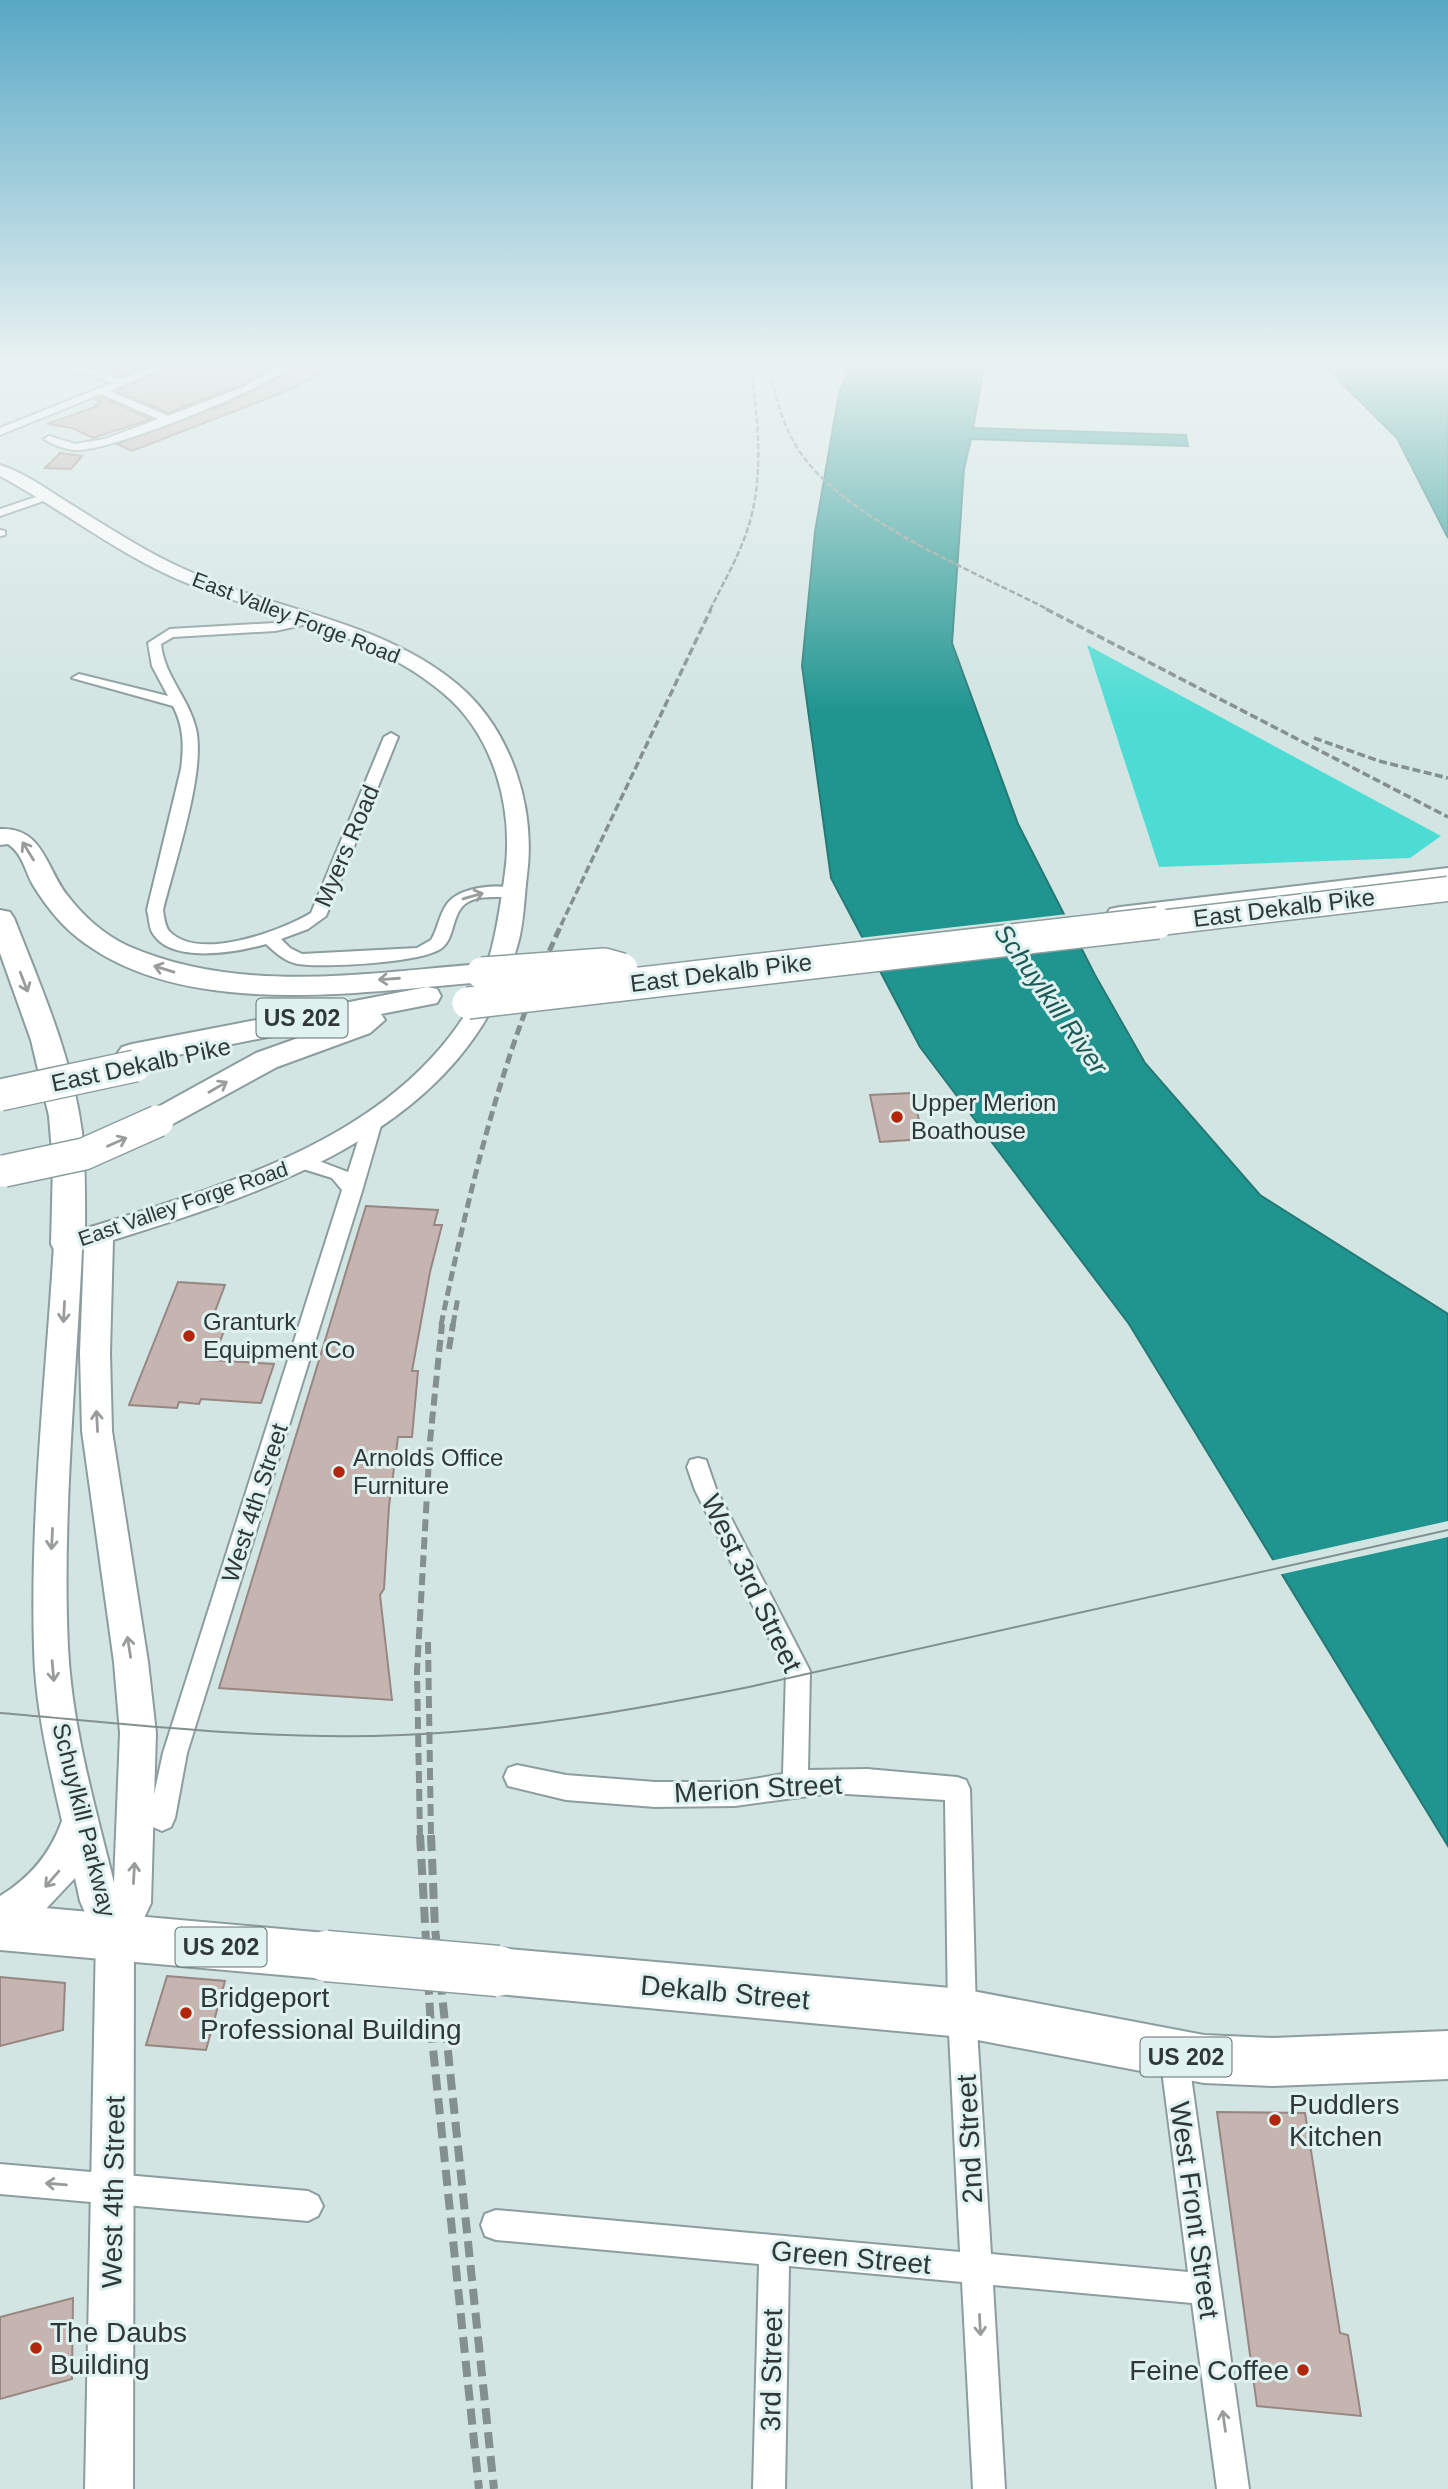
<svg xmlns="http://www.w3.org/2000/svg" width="1448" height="2489" font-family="Arial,sans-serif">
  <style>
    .green { fill: #4ddcd4 }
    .water { fill: #209590; stroke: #257975; stroke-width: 2 }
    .pier { fill: #d2e5e3 }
    .building { fill: #c5b4b0; stroke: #978783; stroke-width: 2 }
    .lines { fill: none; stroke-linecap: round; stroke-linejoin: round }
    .minor-casing { stroke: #8b9d9c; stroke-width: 4 }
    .secondary-casing { stroke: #8b9d9c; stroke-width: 4 }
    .trunk-casing { stroke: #8b9d9c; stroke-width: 4 }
    .minor { fill: #fff; fill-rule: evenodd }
    .secondary { fill: #fff; fill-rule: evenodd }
    .trunk { fill: #fff; fill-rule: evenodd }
    .tram { stroke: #83908f; stroke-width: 2 }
    .rail-far4 { stroke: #83908f; stroke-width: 2.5; stroke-dasharray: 6 2.5; stroke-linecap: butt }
    .rail-far3 { stroke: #83908f; stroke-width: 3.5; stroke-dasharray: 8 3.5; stroke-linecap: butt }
    .rail-far2 { stroke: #83908f; stroke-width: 5; stroke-dasharray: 10 5; stroke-linecap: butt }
    .rail-far1 { stroke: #83908f; stroke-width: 6; stroke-dasharray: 12 6; stroke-linecap: butt }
    .rail { stroke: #83908f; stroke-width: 8; stroke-dasharray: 16 8; stroke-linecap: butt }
    .trunk-bridge-far2-casing { stroke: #8b9d9c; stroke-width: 27; stroke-linecap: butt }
    .trunk-bridge-far1-casing { stroke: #8b9d9c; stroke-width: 34; stroke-linecap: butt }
    .trunk-bridge-casing { stroke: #8b9d9c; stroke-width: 53; stroke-linecap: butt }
    .trunk-bridge-far2 { stroke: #fff; stroke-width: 24 }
    .trunk-bridge-far1 { stroke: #fff; stroke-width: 31 }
    .trunk-bridge { stroke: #fff; stroke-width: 50 }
    .oneway { stroke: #989c9b }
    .poi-dot { fill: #b2260a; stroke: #dff2f0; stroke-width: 2.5 }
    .labels { text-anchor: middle; stroke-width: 6; stroke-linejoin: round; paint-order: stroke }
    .far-street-label { font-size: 21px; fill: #303837; stroke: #dff2f0 }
    .shield { fill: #dff2f0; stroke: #64706e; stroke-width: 2 }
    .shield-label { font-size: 23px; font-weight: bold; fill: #303837 }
    .street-label { font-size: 24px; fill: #303837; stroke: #dff2f0 }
    .poi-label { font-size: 24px; fill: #303837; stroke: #dff2f0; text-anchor: start }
    .water-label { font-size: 26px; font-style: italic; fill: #1e5956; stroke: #dff2f0 }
    .near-street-label { font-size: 28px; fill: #303837; stroke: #dff2f0 }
    .near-poi-label { font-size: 28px; fill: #303837; stroke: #dff2f0; text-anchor: start }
  </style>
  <rect width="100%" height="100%" fill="#d2e5e3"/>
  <!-- green -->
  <path class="green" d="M1087 645 1441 836 1410 858 1159 867Z"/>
  <!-- water -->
  <g class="water">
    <path d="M852 363H985L973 428 1186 435 1188 446 971 439 964 469 952 643 1018 824 1095 975 1145 1063 1260 1195 1448 1314V1846L1129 1324 920 1047 831 878 802 666 815 532 839 393Z"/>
    <path d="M1321 363H1448V538L1397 438Z"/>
  </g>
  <!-- pier -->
  <g class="pier">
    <path d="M1068 914 1081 940 872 964 859 938Z"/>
    <path d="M1448 1521V1537L1278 1575 1270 1561Z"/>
  </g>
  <!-- building -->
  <g class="building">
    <path d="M128 363H152L119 376 115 369Z"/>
    <path d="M177 363H279L242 385 168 413 117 391Z"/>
    <path d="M301 363 334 366 289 390 132 451 117 444 225 404 283 376Z"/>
    <path d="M101 397 151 419 93 438 72 428 47 424 98 406 95 405 102 402 95 399Z"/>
    <path d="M60 453 82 456 71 469 45 468Z"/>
    <path d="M912 1093 924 1139 880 1142 870 1095Z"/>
    <path d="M366 1206 438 1210 434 1225H442L430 1272 412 1371H418L412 1437H398L389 1506 384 1589 380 1595 392 1700 219 1688Z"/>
    <path d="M178 1282 225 1285 211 1322 227 1323 213 1360 274 1364 261 1403 201 1399 199 1404 179 1402 177 1408 129 1405Z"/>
    <path d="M167 1976 225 1981 206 2050 146 2045Z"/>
    <path d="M0 1977 65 1983 63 2030 0 2046Z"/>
    <path d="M1217 2112 1305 2113 1340 2333 1348 2335 1361 2416 1257 2406Z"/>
    <path d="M73 2298 72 2379 0 2399V2317Z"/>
  </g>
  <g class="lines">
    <defs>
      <g id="minor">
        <path d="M73 363H83L81 367 121 379 160 363H174L110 391 168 416 243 387 285 363H298C269 387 109 453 74 450 65 449 50 444 44 439L49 436 75 444 105 439 158 419 101 394 0 435V428L112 383 87 373 72 371Z"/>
        <path d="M48 493 54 496 52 498 0 516V509Z"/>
        <path d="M0 530 5 531V535L0 536Z"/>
        <path d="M308 616 314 620 312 623 275 631 173 637 161 644C164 676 189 698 196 729 206 773 174 864 163 910 164 917 165 926 169 931 198 962 281 931 311 913L384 737 391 733 398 737 326 916 308 929 281 939 290 948 302 954 417 948 431 940C438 929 439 915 447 904 461 885 501 884 521 889V895C504 900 484 893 468 902 451 912 456 936 442 948 423 963 322 968 298 964 284 961 276 953 266 944 238 952 170 965 152 932 149 926 149 917 147 910L181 769C184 746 184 727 173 706L72 678 79 674 168 696 152 666 148 643 170 629 275 623Z"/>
        <path d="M373 1116 382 1122 362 1191 187 1753 175 1818 171 1827 162 1831 153 1827 149 1818 163 1753 342 1190 332 1178 297 1167 294 1162 303 1155 348 1172 364 1122Z"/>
        <path d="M698 1458 706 1460 716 1489 810 1671 808 1770 867 1769 957 1777 966 1780 970 1789 976 2013 991 2254 1188 2272 1160 2055 1164 2045 1174 2041 1184 2045 1188 2055 1249 2489H1217L1192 2303 993 2285 1005 2489H973L962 2282 789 2266 785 2489H753L759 2264 496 2240 485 2236 481 2225 485 2214 496 2210 960 2252 948 2013 945 1800 831 1793 735 1806 655 1807 566 1800 508 1786 504 1777 508 1768 517 1765 566 1775 655 1782H735L783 1774 786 1672 695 1490 687 1467 690 1460Z"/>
        <path d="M0 2164 308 2191 318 2196 323 2206 318 2216 308 2221 0 2194Z"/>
      </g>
      <path id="secondary" d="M0 465C22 472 44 487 64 500 103 524 142 550 184 569 274 611 379 619 457 684 511 729 536 807 527 875 524 899 524 925 517 947 466 1128 273 1190 113 1240L110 1353 112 1431 148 1662 156 1733 151 1903 134 1940 133 2489H85L96 1938 80 1901 75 1878 42 1913 0 1936V1896C30 1878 50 1854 62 1821 49 1764 35 1706 34 1648 30 1514 46 1378 54 1244L58 1237C200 1192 376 1150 463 1018 491 974 498 923 505 873 514 809 494 735 443 693 368 629 265 617 177 579 115 552 60 508 0 476ZM84 1249 80 1353 82 1431 114 1662 120 1733 114 1883C95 1806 72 1727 68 1648 62 1516 76 1382 82 1250Z"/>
      <g id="trunk">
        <path d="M0 829C43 827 46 868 67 895 83 916 104 935 128 946 240 995 365 973 482 964L492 967 496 973 492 979 482 982C362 992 190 1019 86 944 64 929 47 908 33 885 25 871 23 854 8 844L0 845Z"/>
        <path d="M1448 868V884L1120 923 1110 921 1106 915 1110 909 1120 907Z"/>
        <path d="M0 910 10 912 14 918C41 987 72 1057 82 1132 86 1169 85 1207 85 1244L80 1253 68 1257 56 1253 51 1244 53 1164 49 1116 31 1040 0 953Z"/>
        <path d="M427 987 437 989 441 996 437 1003 381 1014 385 1020 370 1033 277 1067 158 1132 147 1129 143 1121 147 1113 256 1053 343 1022 132 1064 122 1061 117 1054 122 1047 132 1044Z"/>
        <path d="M0 1904 326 1933 342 1940 349 1956 342 1972 326 1979 0 1950Z"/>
        <path d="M498 1948 962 1989 1204 2035 1273 2038 1448 2031V2079L1273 2086 1204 2083 962 2037 498 1994 481 1988 475 1971 481 1954Z"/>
      </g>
    </defs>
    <!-- minor casing -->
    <use href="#minor" class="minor-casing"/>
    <!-- secondary casing -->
    <use href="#secondary" class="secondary-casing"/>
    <!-- trunk casing -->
    <use href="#trunk" class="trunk-casing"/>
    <!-- minor -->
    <use href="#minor" class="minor"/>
    <!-- secondary -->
    <use href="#secondary" class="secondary"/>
    <!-- trunk -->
    <use href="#trunk" class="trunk"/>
    <!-- tram -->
    <path class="tram" d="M0 1713C133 1724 268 1741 402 1735 519 1730 634 1710 749 1687L1448 1530"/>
    <!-- rail-far4 -->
    <g class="rail-far4">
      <path d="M768 363C775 393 781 423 798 449 842 519 976 572 1049 610"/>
      <path d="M710 610C722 585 738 558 747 531 765 478 758 417 750 363"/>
    </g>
    <!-- rail-far3 -->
    <g class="rail-far3">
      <path d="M1046 609 1448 817"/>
      <path d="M1314 738 1379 761 1448 778"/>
      <path d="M561 925 711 609"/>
    </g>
    <!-- rail-far2 -->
    <g class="rail-far2">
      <path d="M441 1325C470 1188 502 1051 562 923"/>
      <path d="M453 1325 458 1297"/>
    </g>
    <!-- rail-far1 -->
    <g class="rail-far1">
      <path d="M449 1349 453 1324"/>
      <path d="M428 1642 431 1837"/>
      <path d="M420 1837 417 1671 430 1441 442 1324"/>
    </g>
    <!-- rail -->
    <g class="rail">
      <path d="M420 1835 431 2029 479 2489"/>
      <path d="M431 1835 435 1928 494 2489"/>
    </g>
    <defs>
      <path id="trunk-bridge-far2" d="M1143 925 1448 889"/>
      <g id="trunk-bridge-far1">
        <path d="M482 973 604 964 622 969"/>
        <path d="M468 1003 1158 923"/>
        <path d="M0 1095 135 1066"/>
        <path d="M4 1171 84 1154 158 1121"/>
      </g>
      <path id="trunk-bridge" d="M326 1956 498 1971"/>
    </defs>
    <!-- trunk-bridge-far2 casing -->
    <use href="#trunk-bridge-far2" class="trunk-bridge-far2-casing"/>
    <!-- trunk-bridge-far1 casing -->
    <use href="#trunk-bridge-far1" class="trunk-bridge-far1-casing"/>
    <!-- trunk-bridge casing -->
    <use href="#trunk-bridge" class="trunk-bridge-casing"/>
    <!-- trunk-bridge-far2 -->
    <use href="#trunk-bridge-far2" class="trunk-bridge-far2"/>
    <!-- trunk-bridge-far1 -->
    <use href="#trunk-bridge-far1" class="trunk-bridge-far1"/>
    <!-- trunk-bridge -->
    <use href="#trunk-bridge" class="trunk-bridge"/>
  </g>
  <!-- one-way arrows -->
  <defs><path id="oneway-shaft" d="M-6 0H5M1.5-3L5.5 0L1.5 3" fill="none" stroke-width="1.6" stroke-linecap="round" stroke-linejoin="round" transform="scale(1.75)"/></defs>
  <g class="oneway">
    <use href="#oneway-shaft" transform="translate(28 851) rotate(-122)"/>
    <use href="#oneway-shaft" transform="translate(473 896) rotate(-16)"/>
    <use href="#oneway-shaft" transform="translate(164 969) rotate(-163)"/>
    <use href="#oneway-shaft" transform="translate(389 979) rotate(176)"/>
    <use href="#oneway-shaft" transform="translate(24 982) rotate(69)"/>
    <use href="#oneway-shaft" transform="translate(218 1087) rotate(-30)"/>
    <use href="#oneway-shaft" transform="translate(117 1142) rotate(-24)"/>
    <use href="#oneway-shaft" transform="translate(64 1312) rotate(93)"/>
    <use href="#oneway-shaft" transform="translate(97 1421) rotate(-93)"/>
    <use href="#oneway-shaft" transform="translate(52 1539) rotate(93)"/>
    <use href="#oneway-shaft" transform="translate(129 1647) rotate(-99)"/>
    <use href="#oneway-shaft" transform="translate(53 1671) rotate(85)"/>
    <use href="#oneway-shaft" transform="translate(134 1873) rotate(-87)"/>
    <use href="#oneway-shaft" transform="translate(52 1879) rotate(131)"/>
    <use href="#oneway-shaft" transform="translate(56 2184) rotate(-175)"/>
    <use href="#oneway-shaft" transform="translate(980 2325) rotate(87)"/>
    <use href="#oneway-shaft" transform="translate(1224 2421) rotate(-98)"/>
  </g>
  <!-- sky -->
  <linearGradient id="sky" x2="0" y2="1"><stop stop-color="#58a8c5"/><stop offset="0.51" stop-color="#ebf3f2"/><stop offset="1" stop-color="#ebf3f2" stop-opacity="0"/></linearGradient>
  <rect width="1448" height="712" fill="url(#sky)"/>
  <!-- markers -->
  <g class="poi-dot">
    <circle cx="897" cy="1117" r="7"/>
    <circle cx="189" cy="1336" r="7"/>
    <circle cx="339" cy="1472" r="7"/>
    <circle cx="186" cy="2013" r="7"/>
    <circle cx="1275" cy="2120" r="7"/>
    <circle cx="36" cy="2348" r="7"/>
    <circle cx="1303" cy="2370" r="7"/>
  </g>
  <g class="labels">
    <!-- far-street labels -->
    <g class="far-street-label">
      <text transform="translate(296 618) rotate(21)" y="7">East Valley Forge Road</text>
      <text transform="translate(183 1204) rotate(-19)" y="7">East Valley Forge Road</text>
    </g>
    <!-- shield labels -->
    <g class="shield">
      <rect x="256.5" y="998.5" width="91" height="39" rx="5"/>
      <rect x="175.5" y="1927.5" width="91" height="39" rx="5"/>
      <rect x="1140.5" y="2037.5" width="91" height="39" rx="5"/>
    </g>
    <g class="shield-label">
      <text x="302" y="1026">US 202</text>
      <text x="221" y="1955">US 202</text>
      <text x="1186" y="2065">US 202</text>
    </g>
    <!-- street labels -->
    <g class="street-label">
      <text transform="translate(347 846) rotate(-67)" y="8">Myers Road</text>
      <text transform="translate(1284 908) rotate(-7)" y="8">East Dekalb Pike</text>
      <text transform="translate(721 973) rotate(-7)" y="8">East Dekalb Pike</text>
      <text transform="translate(141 1065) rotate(-12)" y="8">East Dekalb Pike</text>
      <text transform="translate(255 1503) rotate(-72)" y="8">West 4th Street</text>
      <text transform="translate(84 1820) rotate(76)" y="8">Schuylkill Parkway</text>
    </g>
    <!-- poi labels -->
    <g class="poi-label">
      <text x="911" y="1111">Upper Merion<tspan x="911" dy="28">Boathouse</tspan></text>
      <text x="203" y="1330">Granturk<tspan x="203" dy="28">Equipment Co</tspan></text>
      <text x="353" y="1466">Arnolds Office<tspan x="353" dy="28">Furniture</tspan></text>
    </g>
    <!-- water labels -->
    <g class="water-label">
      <text transform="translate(1051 999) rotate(55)" y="9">Schuylkill River</text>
    </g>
    <!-- near-street labels -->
    <g class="near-street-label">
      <text transform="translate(752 1583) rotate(64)" y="10">West 3rd Street</text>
      <text transform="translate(758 1788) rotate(-3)" y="10">Merion Street</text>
      <text transform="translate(725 1992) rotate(5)" y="10">Dekalb Street</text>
      <text transform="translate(969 2139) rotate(-93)" y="10">2nd Street</text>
      <text transform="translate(113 2192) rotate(-89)" y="10">West 4th Street</text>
      <text transform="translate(1195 2210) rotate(82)" y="10">West Front Street</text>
      <text transform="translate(851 2257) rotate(5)" y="10">Green Street</text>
      <text transform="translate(771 2370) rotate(-89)" y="10">3rd Street</text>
    </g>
    <!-- near-poi labels -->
    <g class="near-poi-label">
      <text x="200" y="2007">Bridgeport<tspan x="200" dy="32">Professional Building</tspan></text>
      <text x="1289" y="2114">Puddlers<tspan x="1289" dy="32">Kitchen</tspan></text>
      <text x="50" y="2342">The Daubs<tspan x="50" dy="32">Building</tspan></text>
      <text x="1289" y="2380" text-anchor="end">Feine Coffee</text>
    </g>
  </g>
</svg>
